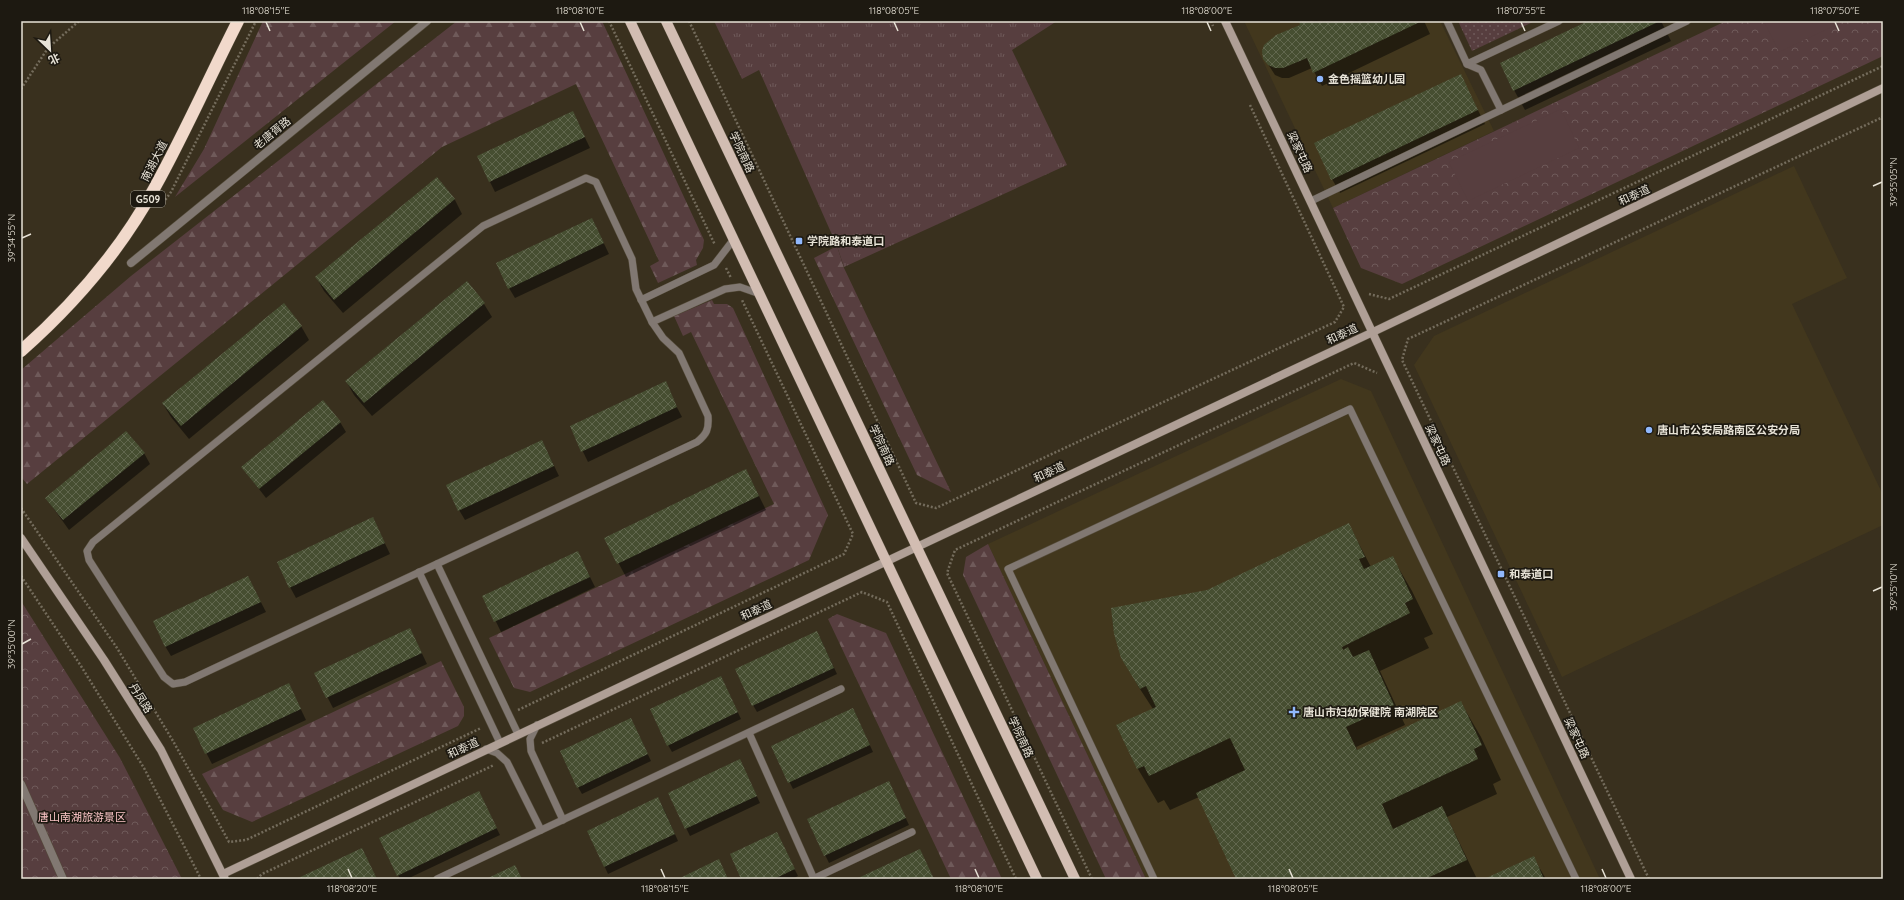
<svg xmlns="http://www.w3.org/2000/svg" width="1904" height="900" font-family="Quicksand,'Noto Sans SC',sans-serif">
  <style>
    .built { fill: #42371d }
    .grass { fill: url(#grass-tufts) }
    .forest { fill: url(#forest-firs) }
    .park { fill: url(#park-crowns) }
    .garden { fill: url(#garden-dots) }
    .pitch { fill: #573e3f }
    .shadow { fill: #0007 }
    .building { fill: url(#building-cross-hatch) }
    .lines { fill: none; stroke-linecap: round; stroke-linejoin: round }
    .lane-casing { stroke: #554c3b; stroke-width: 8 }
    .street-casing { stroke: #554c3b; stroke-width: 9 }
    .secondary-casing { stroke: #554c3b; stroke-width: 9 }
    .primary-casing { stroke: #554c3b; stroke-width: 11 }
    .highway-casing { stroke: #554c3b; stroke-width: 13 }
    .path { stroke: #746c5c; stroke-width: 2.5; stroke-dasharray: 2 2; stroke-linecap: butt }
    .lane { stroke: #817872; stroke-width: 7 }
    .street { stroke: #817872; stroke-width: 8 }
    .secondary { stroke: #af9f96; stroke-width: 8 }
    .primary { stroke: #d2bdb2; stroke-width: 10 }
    .highway { stroke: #f1d9cb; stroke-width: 12 }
    .ticks { fill: none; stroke: #e7e2d6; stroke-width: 1.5 }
    .poi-dot { fill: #90b8fd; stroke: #1d1911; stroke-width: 1.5 }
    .labels { text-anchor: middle; stroke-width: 3.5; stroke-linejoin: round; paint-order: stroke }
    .shield { fill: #1d1911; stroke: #aaa69b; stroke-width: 1 }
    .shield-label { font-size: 10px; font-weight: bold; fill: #e7e2d6 }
    .poi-label { font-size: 11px; font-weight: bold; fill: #e7e2d6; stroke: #1d1911; text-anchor: start }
    .street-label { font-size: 11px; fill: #e7e2d6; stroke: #1d1911 }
    .park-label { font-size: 11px; fill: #fac4c6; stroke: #1d1911 }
    .neatline { fill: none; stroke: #e7e2d6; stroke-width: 1.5 }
    .ticks-label { font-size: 10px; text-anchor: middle; fill: #e7e2d6 }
  </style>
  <defs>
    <pattern id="grass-tufts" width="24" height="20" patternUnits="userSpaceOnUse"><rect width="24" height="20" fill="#573e3f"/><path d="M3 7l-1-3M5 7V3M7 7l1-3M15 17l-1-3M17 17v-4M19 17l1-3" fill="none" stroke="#6f5a5a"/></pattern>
    <pattern id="forest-firs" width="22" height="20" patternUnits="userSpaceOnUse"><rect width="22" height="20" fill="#573e3f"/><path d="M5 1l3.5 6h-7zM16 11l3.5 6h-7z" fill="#6f5a5a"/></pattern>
    <pattern id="park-crowns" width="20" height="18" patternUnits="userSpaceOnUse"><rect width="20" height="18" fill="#573e3f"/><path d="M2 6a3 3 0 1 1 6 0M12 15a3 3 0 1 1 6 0" fill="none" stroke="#6f5a5a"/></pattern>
    <pattern id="garden-dots" width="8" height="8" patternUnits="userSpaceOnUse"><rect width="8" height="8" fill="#573e3f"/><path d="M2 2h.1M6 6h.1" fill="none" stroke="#6f5a5a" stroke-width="1.8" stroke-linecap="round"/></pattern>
    <pattern id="building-cross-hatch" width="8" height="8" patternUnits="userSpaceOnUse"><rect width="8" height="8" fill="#464e31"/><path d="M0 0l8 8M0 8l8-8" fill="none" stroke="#61674e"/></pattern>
  </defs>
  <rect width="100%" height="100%" fill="#39301e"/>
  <!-- built -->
  <g class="built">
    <path d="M1244 21H1440L1494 131 1333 208Z"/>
    <path d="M1794 166 1847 278 1792 304 1883 495V525L1562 677 1414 365 1434 336Z"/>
    <path d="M1341 379 1371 391 1600 879H1146L988 544Z"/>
  </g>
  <!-- grass -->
  <path class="grass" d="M714 21H1057L1012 50 1067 165 844 267 837 246 759 70 742 79Z"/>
  <!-- forest -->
  <g class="forest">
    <path d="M263 21H396L175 197 204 149Z"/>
    <path d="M457 21H602L704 240 703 248 696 260 697 265 658 283 650 266 659 261 576 84 442 147 27 484 21 477V370L131 276Z"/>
    <path d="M837 246 844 268 951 492 917 475 814 258Z"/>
    <path d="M712 300 714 304H727L733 308 828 515 809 560 530 692 514 688 489 638 774 504 691 332 683 336 674 316Z"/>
    <path d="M988 544 1146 879H1106L963 575 966 557Z"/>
    <path d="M837 614 886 633 1002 879H951L828 619Z"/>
    <path d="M441 661 464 707V716L458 726 252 822 223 810 202 774Z"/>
  </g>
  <!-- park -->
  <g class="park">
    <path d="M1726 21H1883V56L1402 284 1361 268 1333 208Z"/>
    <path d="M21 601 120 758 182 879H21Z"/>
  </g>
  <!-- garden -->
  <path class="garden" d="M1458 21H1535L1472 51Z"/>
  <!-- pitch -->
  <g class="pitch">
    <path d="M1764 21H1836L1838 24 1779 52Z"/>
    <path d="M1561 109 1579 148 1468 201 1449 162Z"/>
  </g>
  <!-- shadow -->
  <g class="shadow">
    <path d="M1300 21H1424L1430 34 1322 86 1312 68 1289 78H1282L1275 75 1264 58 1301 25Z"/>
    <path d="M1590 21H1661L1671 41 1525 110 1514 90Z"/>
    <path d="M1460 75 1485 124 1340 193 1332 179Z"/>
    <path d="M578 123 590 148 495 192 490 182Z"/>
    <path d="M437 178 455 200 462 214 343 313 324 291 316 277Z"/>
    <path d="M592 219 609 254 515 298 509 288Z"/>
    <path d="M466 282 484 304 492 317 372 416 354 395 346 381Z"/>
    <path d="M301 326 309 340 189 439 171 417 163 404Z"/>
    <path d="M669 392 682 417 588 462 571 427Z"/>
    <path d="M340 422 346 432 266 498 242 467Z"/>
    <path d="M542 441 559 476 465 520 459 510Z"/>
    <path d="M144 453 150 464 69 530 46 498Z"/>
    <path d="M746 470 766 510 626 577 605 538Z"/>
    <path d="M1349 525 1371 567 1392 557 1412 591 1433 634 1424 638 1429 648 1380 671 1405 725 1356 747 1358 751 1461 703 1481 737 1501 780 1493 784 1497 794 1447 817 1477 879H1237L1199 797 1170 810 1164 800 1158 803 1138 769 1118 726 1153 709 1138 686 1119 650 1113 626 1112 609 1207 591Z"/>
    <path d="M378 529 390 554 296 598 290 587Z"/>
    <path d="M578 553 595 587 501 632 484 597Z"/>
    <path d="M248 577 266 612 171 656 165 646Z"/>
    <path d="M820 638 837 674 757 712 753 705Z"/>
    <path d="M415 639 427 664 333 708 315 673Z"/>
    <path d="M721 677 741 719 672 752 668 745Z"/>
    <path d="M294 695 306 720 212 764 194 729Z"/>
    <path d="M853 709 873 752 793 789 772 747Z"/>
    <path d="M631 719 651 761 582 794 578 787Z"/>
    <path d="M743 767 760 803 690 836 669 793Z"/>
    <path d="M892 789 909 825 829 863 808 820Z"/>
    <path d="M482 799 500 835 407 879H400L398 875Z"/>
    <path d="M662 805 678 841 608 874 588 831Z"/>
    <path d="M780 840 798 876 792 879H743Z"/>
    <path d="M1533 857 1546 879H1487Z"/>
  </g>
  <!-- building -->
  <g class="building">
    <path d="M1299 21H1422L1313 73 1307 58 1283 68H1275L1268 65 1263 59 1262 51 1264 45 1276 35 1300 25Z"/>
    <path d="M1588 21H1660L1513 91 1500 63Z"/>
    <path d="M1461 74 1478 110 1331 180 1314 143Z"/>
    <path d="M573 111 585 137 489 182 477 156Z"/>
    <path d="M437 177 455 199 334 300 315 277Z"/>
    <path d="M592 218 604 243 508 289 496 263Z"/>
    <path d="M467 281 485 303 364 403 345 381Z"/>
    <path d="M284 303 302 326 181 426 162 403Z"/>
    <path d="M666 381 677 407 581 452 570 426Z"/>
    <path d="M323 400 341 422 259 489 241 467Z"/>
    <path d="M126 431 145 453 63 520 45 498Z"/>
    <path d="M542 440 554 466 458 511 446 485Z"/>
    <path d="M746 469 759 496 617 564 604 538Z"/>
    <path d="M373 517 385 543 289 588 277 562Z"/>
    <path d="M1349 523 1365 557 1359 559 1364 569 1393 556 1413 599 1405 603 1410 613 1342 647 1343 650 1348 647 1353 657 1369 650 1394 705 1346 727 1357 750 1461 701 1482 745 1474 749 1478 759 1382 804 1393 829 1442 806 1467 860 1425 879H1236L1196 793 1245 770 1230 738 1149 776 1144 766 1137 769 1116 725 1156 707 1146 686 1140 689 1121 658 1114 634 1111 608 1207 590Z"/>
    <path d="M578 551 590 577 494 622 482 596Z"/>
    <path d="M248 576 261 602 165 647 153 621Z"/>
    <path d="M410 628 422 653 326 698 314 673Z"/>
    <path d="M817 631 834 668 752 706 735 669Z"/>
    <path d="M721 676 738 712 667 746 650 709Z"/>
    <path d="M289 683 301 709 205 754 193 728Z"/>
    <path d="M853 708 870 745 788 783 771 746Z"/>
    <path d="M631 718 648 754 577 788 560 751Z"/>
    <path d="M740 759 757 796 685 829 668 793Z"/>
    <path d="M889 781 906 818 824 856 807 819Z"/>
    <path d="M479 791 497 828 397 876 379 838Z"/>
    <path d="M658 797 675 834 604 867 587 831Z"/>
    <path d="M777 832 795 869 774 879H741L730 854Z"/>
    <path d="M362 848 377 879H296Z"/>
    <path d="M920 849 934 879H856Z"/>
    <path d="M1534 856 1544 879H1484Z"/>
    <path d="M719 859 728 879H678Z"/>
    <path d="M515 865 522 879H486Z"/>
  </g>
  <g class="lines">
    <defs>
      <g id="lane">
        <path d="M1447 21 1467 64 1559 21"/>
        <path d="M1467 64 1481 70 1501 110"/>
        <path d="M586 178 596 182 632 259 636 289 652 322 663 338 679 353 708 416C709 429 707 434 697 442L185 682 173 684 164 677 89 560 87 551 93 542 483 226Z"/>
        <path d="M1311 201 1687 21"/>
        <path d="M641 300 714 265 734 239"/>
        <path d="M652 322 725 289 740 287 760 294"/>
        <path d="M437 564 518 734"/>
        <path d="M419 572 500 743"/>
        <path d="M537 725 530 739 531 751 563 820"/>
        <path d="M749 733 814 879"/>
        <path d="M486 749 497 753 507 762 541 830"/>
        <path d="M437 879 841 689"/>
        <path d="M813 879 912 832"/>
        <path d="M1154 879 1008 569 1350 409 1576 879"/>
      </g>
      <g id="street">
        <path d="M131 263 427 21"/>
        <path d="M21 784 63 879"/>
      </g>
      <g id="secondary">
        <path d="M1225 21 1631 879"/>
        <path d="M21 538 104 660 161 750 225 879"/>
        <path d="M223 874 1373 332 1883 88"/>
      </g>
      <g id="primary">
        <path d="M630 21 1037 879"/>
        <path d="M666 21 1075 879"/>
      </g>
      <path id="highway" d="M21 351C73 305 122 248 155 187 185 133 210 76 238 21"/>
    </defs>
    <!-- lane casing -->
    <use href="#lane" class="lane-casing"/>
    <!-- street casing -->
    <use href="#street" class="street-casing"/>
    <!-- secondary casing -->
    <use href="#secondary" class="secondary-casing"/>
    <!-- primary casing -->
    <use href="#primary" class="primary-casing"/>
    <!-- highway casing -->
    <use href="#highway" class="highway-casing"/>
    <!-- path -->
    <g class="path">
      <path d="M609 21 715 245"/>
      <path d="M689 21 916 503 936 508 1335 322 1344 307 1250 105"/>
      <path d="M1211 21 1213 26"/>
      <path d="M21 89 48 48 79 21"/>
      <path d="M163 203 171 192 256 21"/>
      <path d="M726 268 731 278"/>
      <path d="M1369 294 1389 299 1883 66"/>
      <path d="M21 508 117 648 173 741 229 842 246 840 481 728"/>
      <path d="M21 576 81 666 144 768 201 879"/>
      <path d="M518 710 844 554 853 534 742 300"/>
      <path d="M542 743 862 592 887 602 1016 879"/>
      <path d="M257 879 262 874 494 765"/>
      <path d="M1092 879 947 573 955 550 1354 363 1377 373"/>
      <path d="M1649 879 1402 360 1408 339 1883 117"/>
    </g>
    <!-- lane -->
    <use href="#lane" class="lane"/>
    <!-- street -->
    <use href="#street" class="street"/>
    <!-- secondary -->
    <use href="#secondary" class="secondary"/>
    <!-- primary -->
    <use href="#primary" class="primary"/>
    <!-- highway -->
    <use href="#highway" class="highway"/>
  </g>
  <!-- ticks -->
  <path class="ticks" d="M266 22 270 31M580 22 584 31M894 22 898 31M1207 22 1211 31M1521 22 1525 31M1835 22 1839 31M1873 186 1882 182M22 238 31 234M1873 591 1882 587M22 644 31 639M348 869 352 878M661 869 665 878M975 869 979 878M1289 869 1293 878M1602 869 1606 878"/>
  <!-- markers -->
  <g class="poi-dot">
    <circle cx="1320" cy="79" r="4"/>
    <rect x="795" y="237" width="8" height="8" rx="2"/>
    <circle cx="1649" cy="430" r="4"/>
    <rect x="1497" y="570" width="8" height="8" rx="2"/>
    <path d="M1292 706h4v4h4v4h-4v4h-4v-4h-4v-4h4z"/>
  </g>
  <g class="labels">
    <!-- shield labels -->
    <rect class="shield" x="131" y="191" width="34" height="16" rx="3"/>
    <g class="shield-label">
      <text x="148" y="203">G509</text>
    </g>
    <!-- poi labels -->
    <g class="poi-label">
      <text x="1328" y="83">金色摇篮幼儿园</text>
      <text x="807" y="245">学院路和泰道口</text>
      <text x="1657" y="434">唐山市公安局路南区公安分局</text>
      <text x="1509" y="578">和泰道口</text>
      <text x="1303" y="716">唐山市妇幼保健院 南湖院区</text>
    </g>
    <!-- street labels -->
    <g class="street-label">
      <text transform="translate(272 133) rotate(-39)" y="4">老唐胥路</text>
      <text transform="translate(742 152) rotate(65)" y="4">学院南路</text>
      <text transform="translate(1300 152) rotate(65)" y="4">梁家屯路</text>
      <text transform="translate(154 161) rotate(-63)" y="4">南湖大道</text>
      <text transform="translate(1634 195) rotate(-25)" y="4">和泰道</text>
      <text transform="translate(1342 334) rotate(-25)" y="4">和泰道</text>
      <text transform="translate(882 445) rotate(65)" y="4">学院南路</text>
      <text transform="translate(1438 445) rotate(65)" y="4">梁家屯路</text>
      <text transform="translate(1049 472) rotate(-25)" y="4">和泰道</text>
      <text transform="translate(756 610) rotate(-25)" y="4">和泰道</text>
      <text transform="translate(141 698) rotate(58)" y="4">丹凤路</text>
      <text transform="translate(1021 737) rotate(65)" y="4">学院南路</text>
      <text transform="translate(1577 738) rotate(65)" y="4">梁家屯路</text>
      <text transform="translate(463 748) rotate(-25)" y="4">和泰道</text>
    </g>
    <!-- park labels -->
    <g class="park-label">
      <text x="82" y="821">唐山南湖旅游景区</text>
    </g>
  </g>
  <!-- border -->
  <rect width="1904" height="900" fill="none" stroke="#1d1911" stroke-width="44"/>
  <!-- north arrow -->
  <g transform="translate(50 50) rotate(155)" stroke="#1d1911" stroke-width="3" paint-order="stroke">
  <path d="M0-3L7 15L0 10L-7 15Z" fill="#e7e2d6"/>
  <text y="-6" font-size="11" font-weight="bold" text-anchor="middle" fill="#e7e2d6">北</text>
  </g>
  <rect x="22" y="22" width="1860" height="856" class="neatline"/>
  <g class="ticks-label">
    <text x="266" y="14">118°08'15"E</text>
    <text x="580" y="14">118°08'10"E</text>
    <text x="894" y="14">118°08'05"E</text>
    <text x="1207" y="14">118°08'00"E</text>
    <text x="1521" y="14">118°07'55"E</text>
    <text x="1835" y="14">118°07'50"E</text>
    <text transform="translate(1893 182) rotate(-90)" y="4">39°35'05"N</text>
    <text transform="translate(11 238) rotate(-90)" y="4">39°34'55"N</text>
    <text transform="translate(1893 587) rotate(-90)" y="4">39°35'10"N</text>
    <text transform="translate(11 644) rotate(-90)" y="4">39°35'00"N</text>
    <text x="352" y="892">118°08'20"E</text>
    <text x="665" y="892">118°08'15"E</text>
    <text x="979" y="892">118°08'10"E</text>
    <text x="1293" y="892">118°08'05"E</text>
    <text x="1606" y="892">118°08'00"E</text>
  </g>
</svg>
